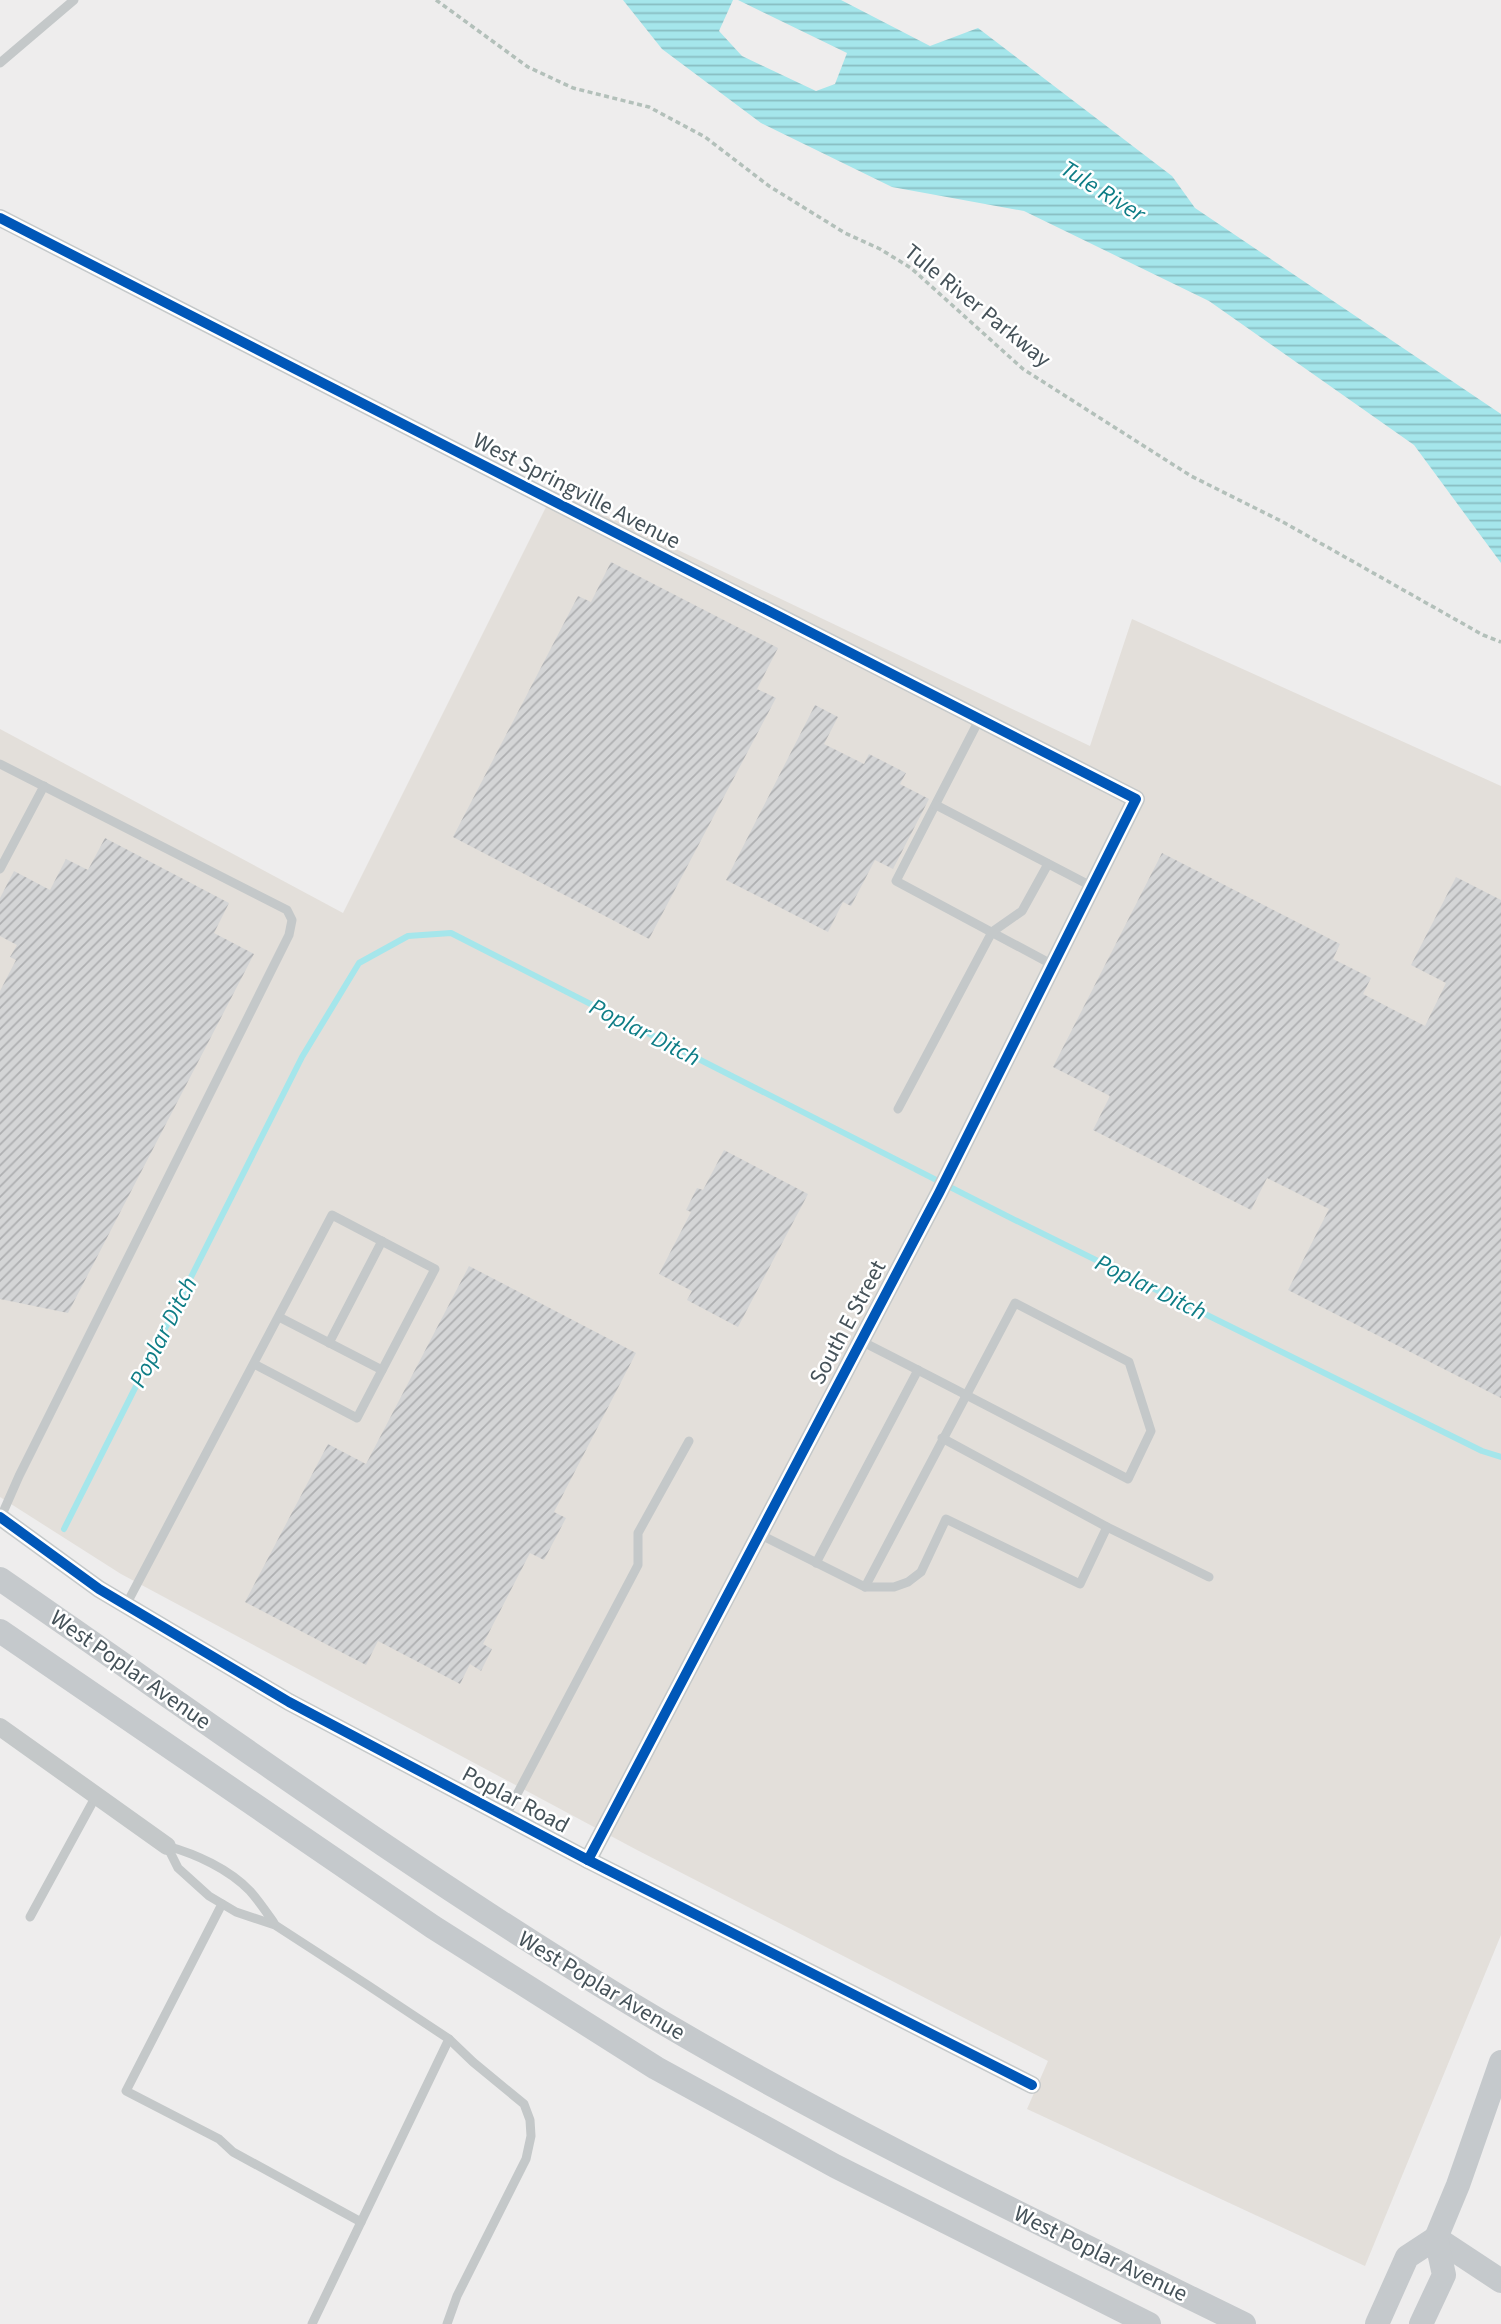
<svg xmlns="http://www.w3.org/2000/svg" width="1501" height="2324" font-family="'Source Sans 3',sans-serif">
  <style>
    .commercial { fill: #e3dfda }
    .water { fill: url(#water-rules) }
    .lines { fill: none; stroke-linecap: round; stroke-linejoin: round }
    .stream { stroke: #a5e6eb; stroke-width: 6 }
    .building { fill: url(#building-hatch) }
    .path { stroke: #b3c0ba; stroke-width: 3.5; stroke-dasharray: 5 3.5; stroke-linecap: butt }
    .lane { stroke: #c4c8c9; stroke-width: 9 }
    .street { stroke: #c4c8c9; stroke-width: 18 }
    .secondary { stroke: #c5c9cc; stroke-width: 24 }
    .cycleway-casing { stroke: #fff; stroke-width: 15 }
    .cycleway { stroke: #0057b8; stroke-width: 10 }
    .labels { text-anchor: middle; stroke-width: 5; stroke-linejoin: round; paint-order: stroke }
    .street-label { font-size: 23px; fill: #455259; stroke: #fff }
    .water-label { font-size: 24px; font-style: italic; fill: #0e7d86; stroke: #fff }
  </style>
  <defs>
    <pattern id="water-rules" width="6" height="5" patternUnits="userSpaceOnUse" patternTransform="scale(1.75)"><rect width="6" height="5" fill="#a5e6eb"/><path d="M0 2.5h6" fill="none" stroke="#88bdc1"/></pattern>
    <pattern id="building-hatch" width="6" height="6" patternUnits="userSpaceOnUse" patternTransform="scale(1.75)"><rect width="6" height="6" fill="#d4d5d6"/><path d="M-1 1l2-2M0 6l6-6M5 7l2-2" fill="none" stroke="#aeafb1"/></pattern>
  </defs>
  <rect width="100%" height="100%" fill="#eeeded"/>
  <!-- commercial -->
  <path class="commercial" d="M554 491 1090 746 1132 619 1501 786V1935L1365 2266 1027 2109 1048 2061 637 1850 121 1574 0 1497V729L343 913Z"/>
  <!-- water -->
  <path class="water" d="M623 0H733L719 31 742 56 816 91 835 84 847 53 738 0H841L930 46 978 28 1172 176 1195 208 1501 414V563L1414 445 1209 301 1024 211 892 187 761 123 662 49Z"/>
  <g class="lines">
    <!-- stream -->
    <path class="stream" d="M64 1529 302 1057 359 963 408 936 451 933 1017 1221 1482 1451 1501 1457"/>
  </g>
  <!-- building -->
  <g class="building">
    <path d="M611 562 778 648 757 689 776 698 649 939 453 837 578 596 591 602Z"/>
    <path d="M815 705 838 717 824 744 864 764 869 754 906 773 900 784 929 799 893 869 875 860 851 906 843 902 828 932 726 880Z"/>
    <path d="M105 838 229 903 214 933 254 954 68 1313 0 1299V991L16 960 10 957 17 945 0 936V898L14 871 50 890 66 859 88 870Z"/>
    <path d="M1162 853 1340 944 1333 959 1371 978 1363 994 1425 1026 1446 983 1411 965 1456 877 1501 900V1398L1288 1290 1329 1209 1267 1178 1251 1210 1093 1130 1110 1096 1053 1067Z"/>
    <path d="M724 1150 808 1194 738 1327 687 1300 692 1291 659 1274 691 1212 686 1210 697 1188 703 1190Z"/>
    <path d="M469 1266 636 1353 554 1512 566 1518 544 1560 530 1553 483 1644 492 1649 481 1671 470 1664 460 1684 378 1641 366 1665 245 1602 328 1444 366 1464Z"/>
  </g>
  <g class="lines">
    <!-- path -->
    <path class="path" d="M436 0 528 67 573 88 649 107 705 137 769 186 845 233 880 249 911 268 1023 369 1191 476 1283 522 1483 635 1501 642"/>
    <!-- lane -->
    <g class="lane">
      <path d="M0 63 74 0"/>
      <path d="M979 720 896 881 1053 965"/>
      <path d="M0 764 287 910 292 920 289 935 19 1476 1 1517"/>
      <path d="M936 805 1091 886"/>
      <path d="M0 869 44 786"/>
      <path d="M898 1109 992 932 1022 911 1048 864"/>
      <path d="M279 1317 382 1370"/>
      <path d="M861 1341C950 1386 1039 1433 1128 1479L1151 1431 1129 1362 1015 1303 865 1587"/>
      <path d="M329 1343 382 1241"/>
      <path d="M942 1438 1107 1527 1209 1577"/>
      <path d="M759 1534 865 1587H894L908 1582 921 1572 946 1519 1080 1584 1107 1527"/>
      <path d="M816 1563 918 1370"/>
      <path d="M126 1605 332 1215 435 1269 357 1418 254 1364"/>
      <path d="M505 1817 638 1565V1533L689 1441"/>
      <path d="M167 1846 178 1868 209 1896 236 1912 275 1925 366 1984 449 2039 473 2062 524 2104 530 2120 531 2136 526 2159 457 2296 447 2324"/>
      <path d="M167 1846C196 1854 229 1869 250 1891 259 1901 267 1913 274 1923"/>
      <path d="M222 1904 126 2091 219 2139 233 2152 361 2222"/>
      <path d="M30 1917 96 1796"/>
      <path d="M312 2324 449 2039"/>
    </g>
    <!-- street -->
    <g class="street">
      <path d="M0 218 1136 799 939 1193 588 1860"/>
      <path d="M0 1517 99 1589 289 1702 588 1860 1032 2085"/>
      <path d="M0 1727 167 1846"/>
    </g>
    <!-- secondary -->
    <g class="secondary">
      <path d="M0 1579C206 1721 409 1869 623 1999 823 2120 1034 2221 1244 2324"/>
      <path d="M0 1631 433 1927 656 2068 835 2166 1149 2324"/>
      <path d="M1436 2238 1501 2281"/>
      <path d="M1377 2324 1407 2257 1436 2238"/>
      <path d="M1421 2324 1444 2275 1436 2238 1458 2185 1501 2062"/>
    </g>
    <defs>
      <g id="cycleway">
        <path d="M0 218 1136 799 939 1193 588 1860"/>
        <path d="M0 1517 99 1589 289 1702 588 1860 1032 2085"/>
      </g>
    </defs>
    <!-- cycleway casing -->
    <use href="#cycleway" class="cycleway-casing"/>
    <!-- cycleway -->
    <use href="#cycleway" class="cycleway"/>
  </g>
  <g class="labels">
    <!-- street labels -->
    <g class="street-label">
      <text transform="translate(978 305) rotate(39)" y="8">Tule River Parkway</text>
      <text transform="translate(577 490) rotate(27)" y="8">West Springville Avenue</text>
      <text transform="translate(847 1322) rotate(-62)" y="8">South E Street</text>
      <text transform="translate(131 1669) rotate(35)" y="8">West Poplar Avenue</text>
      <text transform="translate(516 1799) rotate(28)" y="8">Poplar Road</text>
      <text transform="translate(602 1985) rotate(31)" y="8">West Poplar Avenue</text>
      <text transform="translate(1101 2253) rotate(26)" y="8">West Poplar Avenue</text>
    </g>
    <!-- water labels -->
    <g class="water-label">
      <text transform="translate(1103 191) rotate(32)" y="8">Tule River</text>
      <text transform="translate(645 1032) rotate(27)" y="8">Poplar Ditch</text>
      <text transform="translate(1151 1287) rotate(26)" y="8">Poplar Ditch</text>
      <text transform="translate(163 1332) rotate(-63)" y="8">Poplar Ditch</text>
    </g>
  </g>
</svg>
